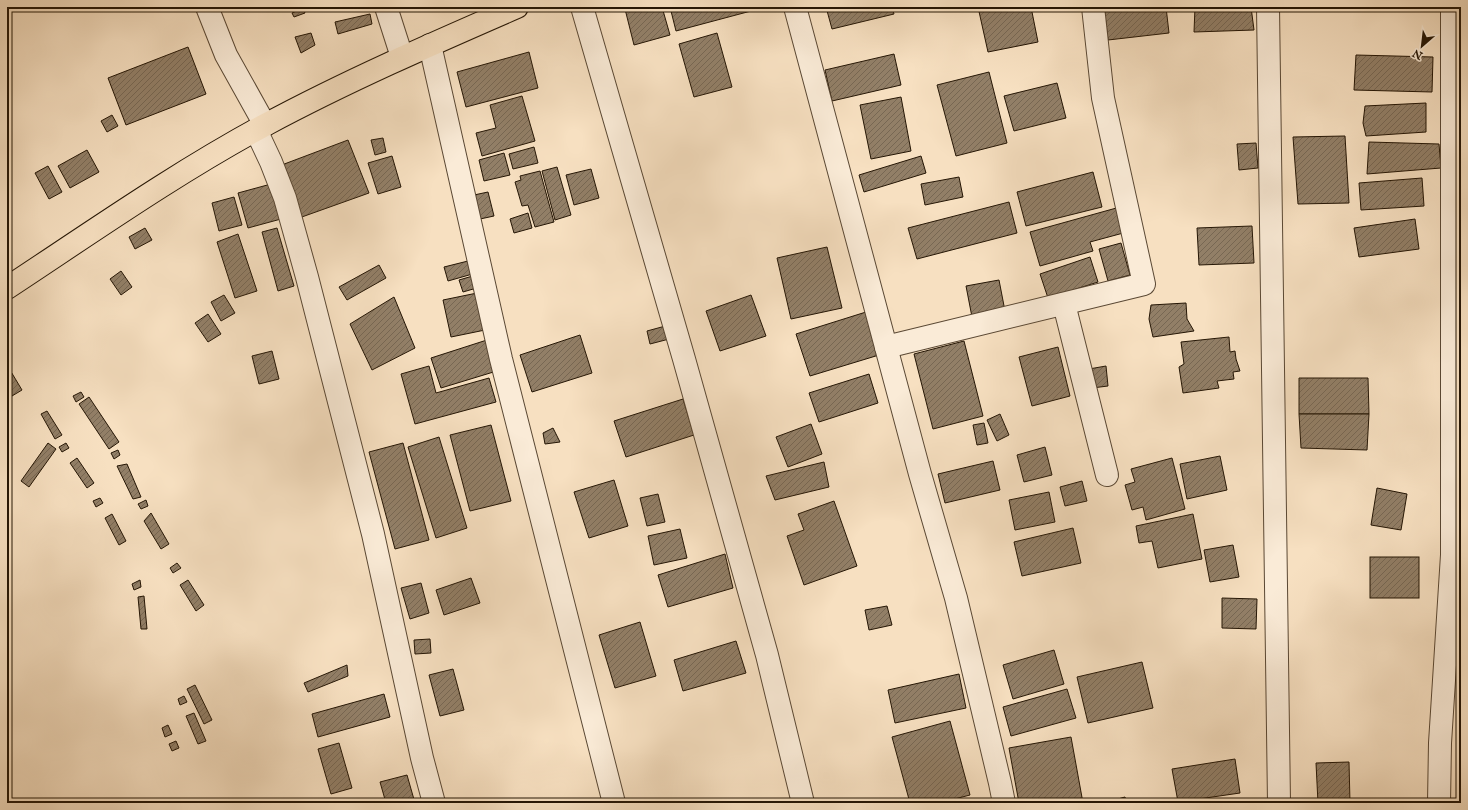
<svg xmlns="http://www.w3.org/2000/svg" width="1468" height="810" font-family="'IM FELL English',serif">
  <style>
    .building { fill: url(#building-hatch); stroke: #251605 }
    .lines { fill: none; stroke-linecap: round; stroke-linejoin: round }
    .minor-casing { stroke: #5a4834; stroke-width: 24 }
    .trunk-casing { stroke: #251605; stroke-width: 24 }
    .minor { stroke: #faebd7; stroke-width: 22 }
    .trunk { stroke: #f7e0c1; stroke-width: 22 }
  </style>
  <defs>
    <pattern id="building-hatch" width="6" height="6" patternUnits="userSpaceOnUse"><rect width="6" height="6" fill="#927f67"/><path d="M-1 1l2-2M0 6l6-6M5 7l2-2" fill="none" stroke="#776753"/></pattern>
  </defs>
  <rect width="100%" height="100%" fill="#f7e0c1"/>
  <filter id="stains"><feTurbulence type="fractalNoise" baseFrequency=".005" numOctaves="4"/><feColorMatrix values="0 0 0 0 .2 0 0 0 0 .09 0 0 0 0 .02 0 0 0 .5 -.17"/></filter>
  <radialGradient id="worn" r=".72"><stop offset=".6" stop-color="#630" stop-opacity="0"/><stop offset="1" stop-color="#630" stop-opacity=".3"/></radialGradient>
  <!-- building -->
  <g class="building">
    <path d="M633 7H662L670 35 634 45 625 9Z"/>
    <path d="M670 7H766L676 31Z"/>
    <path d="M826 7H892L894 14 832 29Z"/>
    <path d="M978 7H1031L1038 42 988 52Z"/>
    <path d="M1104 7H1166L1169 33 1108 40Z"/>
    <path d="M1195 7H1251L1254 30 1194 32Z"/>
    <path d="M303 8 305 13 294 17 292 13Z"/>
    <path d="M370 14 372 24 338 34 335 22Z"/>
    <path d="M311 33 315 45 301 53 295 37Z"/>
    <path d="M717 33 732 87 694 97 679 44Z"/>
    <path d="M188 47 206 94 126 125 108 78Z"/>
    <path d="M529 52 538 88 466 107 457 72Z"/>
    <path d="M894 54 901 85 832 101 825 70Z"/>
    <path d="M1356 55 1433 57 1432 92 1354 90Z"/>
    <path d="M989 72 1007 143 956 156 937 85Z"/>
    <path d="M1057 83 1066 118 1014 131 1004 96Z"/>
    <path d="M522 96 535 141 482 156 476 133 496 128 490 105Z"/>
    <path d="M901 97 911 151 871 159 860 105Z"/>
    <path d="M1426 103V132L1366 136 1363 123 1365 106Z"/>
    <path d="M112 115 118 126 107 132 101 121Z"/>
    <path d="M1345 136 1349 203 1298 204 1293 137Z"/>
    <path d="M383 138 386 152 375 155 371 140Z"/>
    <path d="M348 140 369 193 299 218 279 166Z"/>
    <path d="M1369 142 1439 144 1441 168 1367 174Z"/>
    <path d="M1256 143 1258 168 1239 170 1237 144Z"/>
    <path d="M534 147 538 163 513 169 509 154Z"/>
    <path d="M87 150 99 172 70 188 58 166Z"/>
    <path d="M504 153 510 175 484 181 479 160Z"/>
    <path d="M392 156 401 187 378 194 368 163Z"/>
    <path d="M921 156 926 173 864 192 859 175Z"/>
    <path d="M48 166 62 192 49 199 35 173Z"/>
    <path d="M557 167 571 215 555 220 542 171Z"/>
    <path d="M591 169 599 198 574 205 566 175Z"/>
    <path d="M540 171 554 222 535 227 528 205 522 206 515 182 521 180 520 176Z"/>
    <path d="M1093 172 1102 207 1026 226 1017 192Z"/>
    <path d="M959 177 963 197 925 205 921 184Z"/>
    <path d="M1422 178 1424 206 1361 210 1359 183Z"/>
    <path d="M271 184 281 219 248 228 238 193Z"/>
    <path d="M488 192 494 216 480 219 474 195Z"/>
    <path d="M234 197 242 225 219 231 212 203Z"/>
    <path d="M1009 202 1017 233 917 259 908 228Z"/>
    <path d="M1120 207 1127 232 1090 242 1093 251 1040 266 1030 232Z"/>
    <path d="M528 213 532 228 514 233 510 219Z"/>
    <path d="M1415 219 1419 249 1359 257 1354 228Z"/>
    <path d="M1252 226 1254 263 1199 265 1197 228Z"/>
    <path d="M145 228 152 240 135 249 129 237Z"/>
    <path d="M277 228 294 286 278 291 262 232Z"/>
    <path d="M238 234 257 291 235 298 217 242Z"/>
    <path d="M1121 243 1130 275 1108 281 1099 249Z"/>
    <path d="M827 247 842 308 791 319 777 258Z"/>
    <path d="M1090 257 1098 282 1048 298 1040 274Z"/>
    <path d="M472 260 476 273 448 281 444 267Z"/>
    <path d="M379 265 386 278 347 300 339 287Z"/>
    <path d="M121 271 132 287 121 295 110 279Z"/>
    <path d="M476 275 480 287 463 292 459 280Z"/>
    <path d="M999 280 1005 311 972 317 966 286Z"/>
    <path d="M482 292 490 329 451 337 443 300Z"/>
    <path d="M224 295 235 313 221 321 211 302Z"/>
    <path d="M751 295 766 336 720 351 706 311Z"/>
    <path d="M394 297 415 348 372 370 350 324Z"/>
    <path d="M1186 303 1187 319 1194 331 1153 337 1149 319 1151 305Z"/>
    <path d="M866 312 879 355 810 376 796 334Z"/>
    <path d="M208 314 221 334 208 342 195 323Z"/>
    <path d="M669 325 673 338 650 344 647 331Z"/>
    <path d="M580 335 592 373 532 392 520 355Z"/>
    <path d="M1229 337 1230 352 1235 351 1236 359 1240 371 1233 372 1234 379 1217 381 1219 388 1183 393 1179 367 1184 364 1181 342Z"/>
    <path d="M490 339 500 370 441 388 431 358Z"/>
    <path d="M964 341 983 416 933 429 914 354Z"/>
    <path d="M1058 347 1070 396 1032 406 1019 357Z"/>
    <path d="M272 351 279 379 259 384 252 356Z"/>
    <path d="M7 365 22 390 7 399Z"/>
    <path d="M429 366 436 393 489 378 496 402 415 424 401 374Z"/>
    <path d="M1106 366 1108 386 1092 388 1089 369Z"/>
    <path d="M869 374 878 403 819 422 809 393Z"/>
    <path d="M1299 378H1368L1369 414H1299Z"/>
    <path d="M81 392 84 397 76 402 73 396Z"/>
    <path d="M89 397 119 442 109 449 79 404Z"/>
    <path d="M683 399 694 435 626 457 614 421Z"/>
    <path d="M47 411 62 435 55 439 41 414Z"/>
    <path d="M1000 414 1009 435 997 441 987 420Z"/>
    <path d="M1299 414H1369L1367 450 1301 448Z"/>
    <path d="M984 423 988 443 977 445 973 425Z"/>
    <path d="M811 424 822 454 788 467 776 437Z"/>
    <path d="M491 425 511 501 470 511 450 435Z"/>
    <path d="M553 428 560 442 545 444 543 433Z"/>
    <path d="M439 437 467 528 436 538 408 447Z"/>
    <path d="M48 443 56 449 29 487 21 481Z"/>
    <path d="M66 443 69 448 62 452 59 447Z"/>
    <path d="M403 443 429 540 395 549 369 452Z"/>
    <path d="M1045 447 1052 475 1024 482 1017 455Z"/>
    <path d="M118 450 120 455 114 459 111 453Z"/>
    <path d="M1220 456 1227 490 1187 499 1180 464Z"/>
    <path d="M77 458 94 483 87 488 70 463Z"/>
    <path d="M1172 458 1185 509 1146 520 1143 507 1132 510 1125 485 1135 482 1131 469Z"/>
    <path d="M993 461 1000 490 945 503 938 474Z"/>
    <path d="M824 462 829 487 775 500 766 476Z"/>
    <path d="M127 464 141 497 133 499 117 466Z"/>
    <path d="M614 480 628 526 589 538 574 492Z"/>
    <path d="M1082 481 1087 501 1065 506 1060 487Z"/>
    <path d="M1377 488 1407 494 1401 530 1371 525Z"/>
    <path d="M1049 492 1055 522 1015 530 1009 500Z"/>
    <path d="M658 494 665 522 647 526 640 498Z"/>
    <path d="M100 498 103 503 96 507 93 501Z"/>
    <path d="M146 500 148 506 141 509 138 504Z"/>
    <path d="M834 501 857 566 804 585 787 536 804 530 798 514Z"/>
    <path d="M151 513 169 544 161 549 144 521Z"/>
    <path d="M112 514 126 541 119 545 105 518Z"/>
    <path d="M1193 514 1202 559 1158 568 1152 541 1139 543 1136 526Z"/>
    <path d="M1073 528 1081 563 1022 576 1014 542Z"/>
    <path d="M680 529 687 558 654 565 648 536Z"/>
    <path d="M1233 545 1239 577 1210 582 1204 550Z"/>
    <path d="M725 554 733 588 668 607 658 575Z"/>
    <rect x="1370" y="557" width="49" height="41"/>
    <path d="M177 563 181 568 173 573 170 568Z"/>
    <path d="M471 578 480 603 444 615 436 590Z"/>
    <path d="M140 580 141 587 134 590 132 584Z"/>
    <path d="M188 580 204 605 196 611 180 585Z"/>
    <path d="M421 583 429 613 410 619 401 588Z"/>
    <path d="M144 596 147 629H141L138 597Z"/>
    <path d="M1222 598 1257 599 1256 629 1222 628Z"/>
    <path d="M887 606 892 625 869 630 865 610Z"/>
    <path d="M640 622 656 676 615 688 599 635Z"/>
    <path d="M430 639 431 653 415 654 414 640Z"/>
    <path d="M736 641 746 673 683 691 674 660Z"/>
    <path d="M1054 650 1064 684 1013 699 1003 665Z"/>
    <path d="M1142 662 1153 708 1088 723 1077 677Z"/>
    <path d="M347 665 348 676 308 692 304 683Z"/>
    <path d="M453 669 464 710 440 716 429 675Z"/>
    <path d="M959 674 966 708 895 723 888 690Z"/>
    <path d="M195 685 212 720 204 724 187 689Z"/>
    <path d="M1067 689 1076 718 1011 736 1003 707Z"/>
    <path d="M384 694 390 717 318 737 312 714Z"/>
    <path d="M184 696 187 702 180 705 178 699Z"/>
    <path d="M194 713 206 741 198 744 186 716Z"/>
    <path d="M1457 717 1461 718V784H1457Z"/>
    <path d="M950 721 970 795 939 803H910L892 737Z"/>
    <path d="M168 725 172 734 165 737 162 728Z"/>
    <path d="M1071 737 1083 803H1019L1009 748Z"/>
    <path d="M176 741 179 748 172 751 169 744Z"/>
    <path d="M339 743 352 788 331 794 318 749Z"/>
    <path d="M1235 759 1240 793 1178 802 1172 769Z"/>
    <path d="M1349 762 1350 803H1318L1316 763Z"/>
    <path d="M407 775 415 803H386L380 782Z"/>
    <path d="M1125 797 1127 803H1103Z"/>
  </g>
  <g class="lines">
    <defs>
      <g id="minor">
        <path d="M207 7 226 55 265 125"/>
        <path d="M386 7 402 57"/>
        <path d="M582 7 684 359 767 655 803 803"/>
        <path d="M795 7 920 474 956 598 1000 783 1004 803"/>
        <path d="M1268 7 1279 803"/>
        <path d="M430 45 501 359 614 803"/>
        <path d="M256 130 271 162 285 198 307 277 373 534 422 758 434 803"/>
        <path d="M1064 304 1107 475"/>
        <path d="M886 347 1144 284 1103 98 1093 7"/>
        <path d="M1439 803 1440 743 1452 555V7"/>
      </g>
      <path id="trunk" d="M7 288C92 232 176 173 265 125 347 81 432 44 517 7"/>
    </defs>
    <!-- minor casing -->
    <use href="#minor" class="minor-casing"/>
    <!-- trunk casing -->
    <use href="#trunk" class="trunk-casing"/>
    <!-- minor -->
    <use href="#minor" class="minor"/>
    <!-- trunk -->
    <use href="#trunk" class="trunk"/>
  </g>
  <!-- margin -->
  <rect width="1468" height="810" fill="none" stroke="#f7e0c1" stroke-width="24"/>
  <rect x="8" y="8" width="1452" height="794" fill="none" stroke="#251605" stroke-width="2"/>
  <rect x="12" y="12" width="1444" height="786" fill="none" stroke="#251605"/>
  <!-- north arrow -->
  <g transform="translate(1422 46) rotate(208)" stroke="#faebd7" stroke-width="3" paint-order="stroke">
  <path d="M0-3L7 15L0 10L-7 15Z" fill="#251605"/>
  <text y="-6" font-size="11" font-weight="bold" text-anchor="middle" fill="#251605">N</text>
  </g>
  <rect width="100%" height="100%" filter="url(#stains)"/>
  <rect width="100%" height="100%" fill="url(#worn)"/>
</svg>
